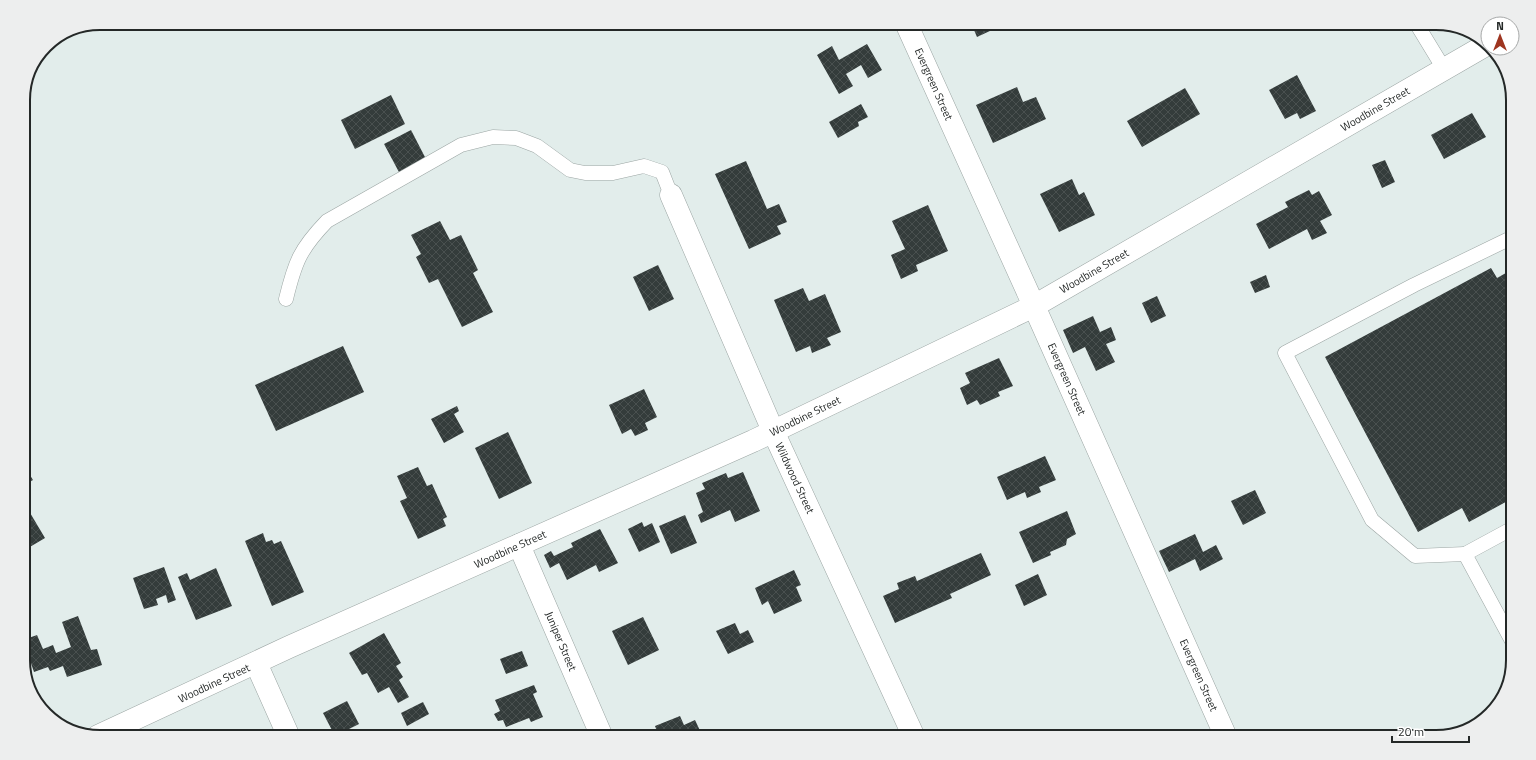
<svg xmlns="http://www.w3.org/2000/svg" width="1536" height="760" font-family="'Titillium Web',sans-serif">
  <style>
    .building { fill: url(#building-cross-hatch) }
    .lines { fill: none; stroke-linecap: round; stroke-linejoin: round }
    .service-casing { stroke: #9ba5a3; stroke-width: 15 }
    .minor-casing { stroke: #9ba5a3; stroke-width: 23 }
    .service { stroke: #fff; stroke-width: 14 }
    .minor { stroke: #fff; stroke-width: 22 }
    .labels { text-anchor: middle; stroke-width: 4; stroke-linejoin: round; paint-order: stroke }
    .street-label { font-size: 11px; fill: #242827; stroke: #fff }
    .rim { fill: none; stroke: #242827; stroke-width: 2 }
  </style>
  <defs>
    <pattern id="building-cross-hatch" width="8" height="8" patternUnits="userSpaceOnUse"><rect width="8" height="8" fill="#343c3b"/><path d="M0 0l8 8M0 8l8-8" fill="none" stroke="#49504f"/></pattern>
  </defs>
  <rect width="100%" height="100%" fill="#e2edeb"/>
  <!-- building -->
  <g class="building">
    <path d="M971 23H1007L977 37Z"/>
    <path d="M867 44 882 70 868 78 861 65 846 74 853 86 839 94 817 55 832 46 839 60Z"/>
    <path d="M1297 75 1316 111 1300 119 1297 113 1285 119 1269 90Z"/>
    <path d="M1017 87 1023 102 1036 97 1046 119 993 143 976 105Z"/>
    <path d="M1185 88 1200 114 1142 147 1127 121Z"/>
    <path d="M391 95 405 124 355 149 341 120Z"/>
    <path d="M861 104 868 117 858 122 859 126 838 138 829 122Z"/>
    <path d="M1472 113 1486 137 1444 159 1431 135Z"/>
    <path d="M411 130 427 161 400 174 384 144Z"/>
    <path d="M1385 160 1395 182 1382 188 1372 165Z"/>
    <path d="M746 161 767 209 779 204 787 222 777 226 781 234 749 249 715 174Z"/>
    <path d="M1072 179 1079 195 1084 192 1095 215 1059 232 1040 194Z"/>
    <path d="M1309 190 1312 195 1319 191 1332 215 1320 221 1327 233 1312 240 1307 229 1269 249 1256 224 1288 207 1285 202Z"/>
    <path d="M928 205 948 251 916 265 918 271 901 279 891 255 905 249 892 221Z"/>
    <path d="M440 221 450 240 461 235 478 270 473 273 493 312 462 327 438 279 429 283 416 257 421 254 411 235Z"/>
    <path d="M658 265 674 299 649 311 633 277Z"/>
    <path d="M1491 268 1497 278 1513 269V498L1469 522 1462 508 1418 532 1325 357Z"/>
    <path d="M1266 275 1270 287 1255 293 1250 282Z"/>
    <path d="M803 288 809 301 825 294 841 332 827 338 831 345 812 353 810 346 796 352 774 300Z"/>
    <path d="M1157 296 1166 316 1151 323 1142 303Z"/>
    <path d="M1093 316 1100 332 1111 327 1116 340 1106 344 1115 362 1096 371 1085 347 1073 353 1063 330Z"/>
    <path d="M343 346 364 392 276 431 255 385Z"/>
    <path d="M999 358 1013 386 998 392 1000 396 980 405 977 400 967 405 960 388 970 383 965 373Z"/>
    <path d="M644 389 657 417 645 423 648 430 635 436 631 429 622 434 609 405Z"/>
    <path d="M457 406 459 411 454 414 464 432 444 443 431 419Z"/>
    <path d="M508 432 532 483 499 499 475 448Z"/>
    <path d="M1045 456 1056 480 1039 487 1041 492 1027 498 1025 492 1007 500 997 477Z"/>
    <path d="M23 464 33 480 23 486Z"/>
    <path d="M418 467 427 486 432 484 447 517 443 519 446 526 418 539 400 501 407 498 397 476Z"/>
    <path d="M743 472 760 511 735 522 730 510 701 523 698 515 703 512 696 493 705 489 702 483 726 473 728 478Z"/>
    <path d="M1255 490 1266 513 1243 525 1231 501Z"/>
    <path d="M23 501 45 538 23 551Z"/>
    <path d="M1067 511 1076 534 1067 539 1066 545 1050 552 1051 555 1033 563 1019 532Z"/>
    <path d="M685 515 697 543 671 554 659 526Z"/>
    <path d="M642 522 644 527 652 523 660 542 639 552 628 529Z"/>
    <path d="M600 529 618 563 599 572 596 565 567 580 559 563 550 568 544 555 551 551 554 556 573 547 571 543Z"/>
    <path d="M263 533 266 542 272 540 274 544 281 541 304 592 272 606 245 541Z"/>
    <path d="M1195 534 1203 552 1216 545 1223 559 1200 571 1195 559 1169 572 1159 551Z"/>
    <path d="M981 553 991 575 950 594 952 598 895 623 883 596 899 589 897 583 915 576 917 581Z"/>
    <path d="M164 567 176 600 168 603 166 595 156 599 158 605 144 609 133 578Z"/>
    <path d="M216 568 232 606 196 620 178 577 187 573 190 580Z"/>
    <path d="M794 570 801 585 796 587 802 601 774 614 768 601 762 605 755 588Z"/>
    <path d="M1038 574 1047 595 1024 606 1015 585Z"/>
    <path d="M78 616 91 650 97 649 102 665 67 677 63 666 50 671 48 667 34 672 23 640 37 635 43 649 53 645 56 653 71 647 62 622Z"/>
    <path d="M643 617 659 650 628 665 612 631Z"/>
    <path d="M735 623 740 634 748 630 754 642 728 654 716 631Z"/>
    <path d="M384 633 401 663 396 666 403 677 399 680 409 697 398 703 389 687 378 693 367 673 362 675 349 653Z"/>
    <path d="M522 651 528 666 506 674 500 659Z"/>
    <path d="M534 685 537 692 533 694 543 717 531 722 529 718 506 727 503 720 498 721 494 714 500 711 495 700Z"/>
    <path d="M347 701 359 724 335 736 323 713Z"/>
    <path d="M423 702 429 714 407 726 401 713Z"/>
    <path d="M680 716 684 725 695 720 703 737H659L655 726Z"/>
    <path d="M222 730 226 737 197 736 206 732 208 736Z"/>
  </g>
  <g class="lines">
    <defs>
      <g id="service">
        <path d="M1416 23 1444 69"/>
        <path d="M286 299C295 262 300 249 327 221L461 145 493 137 516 138 537 146 570 170 585 173H613L644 166 662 172 671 195"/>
        <path d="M1513 528 1465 554 1513 643"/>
        <path d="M1465 554 1415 556 1372 520 1285 353 1414 285 1513 237"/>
      </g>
      <g id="minor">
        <path d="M906 23 1034 306 1226 737"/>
        <path d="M671 195 773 431 914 737"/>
        <path d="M519 545 602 737"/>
        <path d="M256 663 289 737"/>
        <path d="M98 736 289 647 753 441 1034 306 1486 45"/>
      </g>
    </defs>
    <!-- service casing -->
    <use href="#service" class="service-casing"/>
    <!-- minor casing -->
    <use href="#minor" class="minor-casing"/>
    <!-- service -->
    <use href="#service" class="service"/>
    <!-- minor -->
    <use href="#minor" class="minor"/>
  </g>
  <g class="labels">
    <!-- street labels -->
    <g class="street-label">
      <text transform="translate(934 84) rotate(66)" y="4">Evergreen Street</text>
      <text transform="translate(1375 109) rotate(-30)" y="4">Woodbine Street</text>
      <text transform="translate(1094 271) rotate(-30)" y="4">Woodbine Street</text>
      <text transform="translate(1067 379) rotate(66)" y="4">Evergreen Street</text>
      <text transform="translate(805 416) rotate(-26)" y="4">Woodbine Street</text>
      <text transform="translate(795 478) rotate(65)" y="4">Wildwood Street</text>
      <text transform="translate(510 549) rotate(-24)" y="4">Woodbine Street</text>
      <text transform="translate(561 641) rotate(67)" y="4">Juniper Street</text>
      <text transform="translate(1199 675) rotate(66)" y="4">Evergreen Street</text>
      <text transform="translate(214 683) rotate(-25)" y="4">Woodbine Street</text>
    </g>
  </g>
  <!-- crop -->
  <path d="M0 0H1536V760H0ZM100 30H1436A70 70 0 0 1 1506 100V660A70 70 0 0 1 1436 730H100A70 70 0 0 1 30 660V100A70 70 0 0 1 100 30Z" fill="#edeeee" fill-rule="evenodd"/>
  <path class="rim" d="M100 30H1436A70 70 0 0 1 1506 100V660A70 70 0 0 1 1436 730H100A70 70 0 0 1 30 660V100A70 70 0 0 1 100 30Z"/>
  <!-- north arrow -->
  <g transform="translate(1500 36)"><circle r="19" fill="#ffffff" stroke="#a7a9a9"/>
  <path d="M0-3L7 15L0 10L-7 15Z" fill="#9e3520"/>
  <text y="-6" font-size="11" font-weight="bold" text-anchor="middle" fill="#242827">N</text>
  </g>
  <!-- scale -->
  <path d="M1392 736v6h77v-6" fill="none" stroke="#242827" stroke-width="2"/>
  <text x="1398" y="736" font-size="12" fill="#242827" stroke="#ffffff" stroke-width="3" paint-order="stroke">20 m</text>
</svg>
